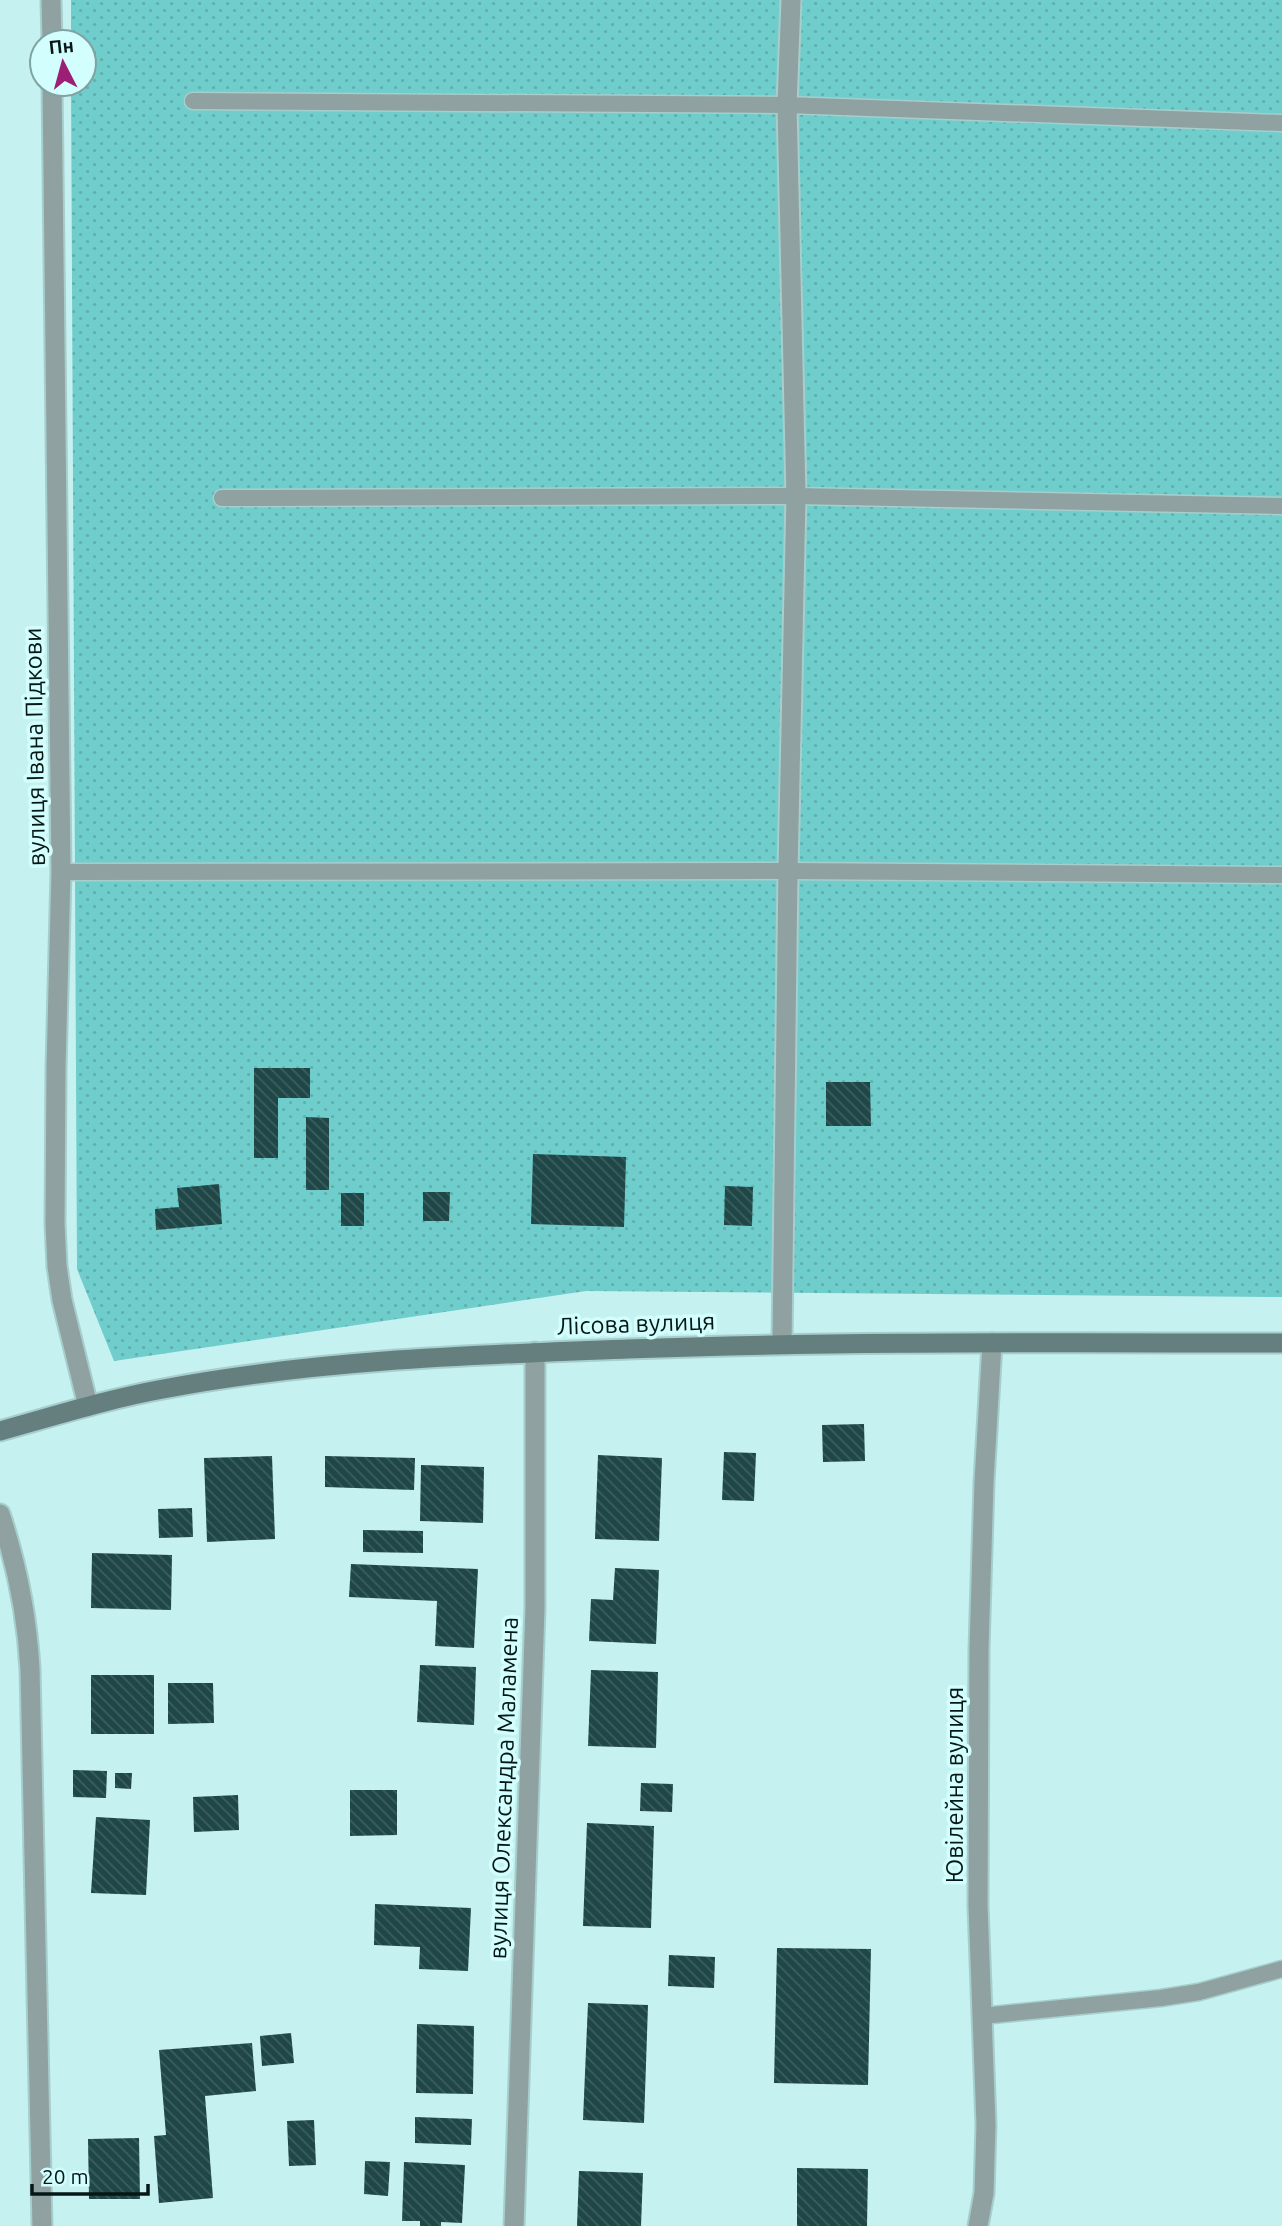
<svg xmlns="http://www.w3.org/2000/svg" width="1282" height="2226" font-family="Ubuntu,sans-serif">
  <style>
    .garden { fill: url(#garden-dots) }
    .building { fill: url(#building-back-hatch) }
    .lines { fill: none; stroke-linecap: round; stroke-linejoin: round }
    .service-casing { stroke: #a6cecd; stroke-width: 19 }
    .minor-casing { stroke: #a6cecd; stroke-width: 23 }
    .secondary-casing { stroke: #a6cecd; stroke-width: 23 }
    .service { stroke: #8fa1a0; stroke-width: 16 }
    .minor { stroke: #8fa1a0; stroke-width: 19 }
    .secondary { stroke: #647f7e; stroke-width: 19 }
    .labels { text-anchor: middle; stroke-width: 7; stroke-linejoin: round; paint-order: stroke }
    .street-label { font-size: 24px; fill: #061716; stroke: #d2fefd }
  </style>
  <defs>
    <pattern id="garden-dots" width="8" height="8" patternUnits="userSpaceOnUse" patternTransform="scale(1.75)"><rect width="8" height="8" fill="#6fcdcc"/><path d="M2 2h.1M6 6h.1" fill="none" stroke="#5fafae" stroke-width="1.8" stroke-linecap="round"/></pattern>
    <pattern id="building-back-hatch" width="6" height="6" patternUnits="userSpaceOnUse" patternTransform="scale(1.75)"><rect width="6" height="6" fill="#1f4747"/><path d="M-1 5l2 2M0 0l6 6M5-1l2 2" fill="none" stroke="#3d5e5e"/></pattern>
  </defs>
  <rect width="100%" height="100%" fill="#c5f1f0"/>
  <!-- garden -->
  <path class="garden" d="M71 0H1282V1297L586 1291 114 1361 77 1269 71 84H84V42H71Z"/>
  <!-- building -->
  <g class="building">
    <path d="M254 1068H310V1098H278V1158H254Z"/>
    <path d="M826 1082H870L871 1126H826Z"/>
    <path d="M306 1117 329 1118V1190H306Z"/>
    <path d="M533 1154 626 1157 624 1227 531 1224Z"/>
    <path d="M219 1184 222 1224 156 1230 155 1209 179 1207 177 1188Z"/>
    <path d="M725 1186 753 1187 752 1226 724 1225Z"/>
    <path d="M423 1192H450L449 1221H423Z"/>
    <rect x="341" y="1193" width="23" height="33"/>
    <path d="M864 1424 865 1461 823 1462 822 1425Z"/>
    <path d="M724 1452 756 1453 754 1501 722 1500Z"/>
    <path d="M598 1455 662 1458 659 1541 595 1539Z"/>
    <path d="M272 1456 275 1539 207 1542 204 1458Z"/>
    <path d="M325 1456 415 1458 414 1490 325 1487Z"/>
    <path d="M421 1465 484 1467 483 1523 420 1521Z"/>
    <path d="M192 1508 193 1537 159 1538 158 1509Z"/>
    <path d="M363 1530 423 1531V1553L363 1552Z"/>
    <path d="M92 1553 172 1555 171 1610 91 1608Z"/>
    <path d="M351 1564 478 1569 474 1648 435 1646 437 1601 349 1597Z"/>
    <path d="M615 1568 659 1570 656 1644 589 1641 591 1599 613 1600Z"/>
    <path d="M420 1665 476 1667 474 1725 417 1722Z"/>
    <path d="M591 1670 658 1672 656 1748 588 1746Z"/>
    <rect x="91" y="1675" width="63" height="59"/>
    <path d="M168 1683H213L214 1723 168 1724Z"/>
    <path d="M73 1770 107 1771 106 1798 73 1797Z"/>
    <path d="M115 1773H132L131 1789 115 1788Z"/>
    <path d="M641 1783 673 1784 672 1812 640 1811Z"/>
    <path d="M350 1790H397V1835L350 1836Z"/>
    <path d="M238 1795 239 1830 194 1832 193 1797Z"/>
    <path d="M96 1817 150 1820 146 1895 91 1893Z"/>
    <path d="M587 1823 654 1826 651 1928 583 1926Z"/>
    <path d="M375 1904 471 1908 468 1971 419 1969 420 1947 374 1945Z"/>
    <path d="M777 1948 871 1949 868 2085 774 2083Z"/>
    <path d="M669 1955 715 1957 714 1988 668 1986Z"/>
    <path d="M588 2003 648 2005 644 2123 583 2120Z"/>
    <path d="M417 2024 474 2026 473 2094 416 2093Z"/>
    <path d="M291 2033 294 2063 262 2066 260 2036Z"/>
    <path d="M252 2043 256 2091 205 2096 213 2198 159 2203 154 2136 166 2135 159 2050Z"/>
    <path d="M415 2117 472 2119 471 2145 415 2143Z"/>
    <path d="M314 2120 316 2165 289 2166 287 2121Z"/>
    <path d="M139 2138 140 2199H89L88 2139Z"/>
    <path d="M365 2161 390 2162 388 2196 364 2194Z"/>
    <path d="M404 2162 465 2165 462 2223 441 2222V2226H420V2221H402Z"/>
    <path d="M797 2168 868 2169 867 2226H797Z"/>
    <path d="M579 2171 643 2173 641 2226H577Z"/>
  </g>
  <g class="lines">
    <defs>
      <g id="service">
        <path d="M193 101 787 105 1282 123"/>
        <path d="M222 498 796 496 1282 506"/>
        <path d="M61 872 788 871 1282 875"/>
        <path d="M982 2016 1161 1998 1199 1992 1282 1969"/>
      </g>
      <g id="minor">
        <path d="M51 0 52 42"/>
        <path d="M52 84 61 872 56 1068 55 1224 57 1266 62 1300 88 1406"/>
        <path d="M782 1343 788 871 796 496 787 105 791 0"/>
        <path d="M0 1514C17 1565 27 1615 30 1669L42 2226"/>
        <path d="M514 2226 535 1608V1352"/>
        <path d="M978 2226 984 2193 986 2125 978 1905 979 1649 984 1482 992 1343"/>
      </g>
      <path id="secondary" d="M0 1431C54 1416 108 1399 163 1389 316 1360 472 1355 627 1349 846 1341 1064 1343 1282 1343"/>
    </defs>
    <!-- service casing -->
    <use href="#service" class="service-casing"/>
    <!-- minor casing -->
    <use href="#minor" class="minor-casing"/>
    <!-- secondary casing -->
    <use href="#secondary" class="secondary-casing"/>
    <!-- service -->
    <use href="#service" class="service"/>
    <!-- minor -->
    <use href="#minor" class="minor"/>
    <!-- secondary -->
    <use href="#secondary" class="secondary"/>
  </g>
  <g class="labels">
    <!-- street labels -->
    <g class="street-label">
      <text transform="translate(35 747) rotate(-91)" y="8">вулиця Івана Підкови</text>
      <text transform="translate(636 1324) rotate(-2)" y="8">Лісова вулиця</text>
      <text transform="translate(955 1785) rotate(-90)" y="8">Ювілейна вулиця</text>
      <text transform="translate(504 1788) rotate(-88)" y="8">вулиця Олександра Маламена</text>
    </g>
  </g>
  <!-- north arrow -->
  <g transform="translate(63 63) rotate(354)"><circle r="33" fill="#d2fefd" stroke="#80a2a1" stroke-width="2"/>
  <path d="M0-5L12 26L0 18L-12 26Z" fill="#9c1f75"/>
  <text y="-10" font-size="19" font-weight="bold" text-anchor="middle" fill="#061716">Пн</text>
  </g>
  <!-- scale -->
  <path d="M32 2184v10h116v-10" fill="none" stroke="#061716" stroke-width="3.5"/>
  <text x="42" y="2184" font-size="21" fill="#061716" stroke="#d2fefd" stroke-width="5" paint-order="stroke">20 m</text>
</svg>
